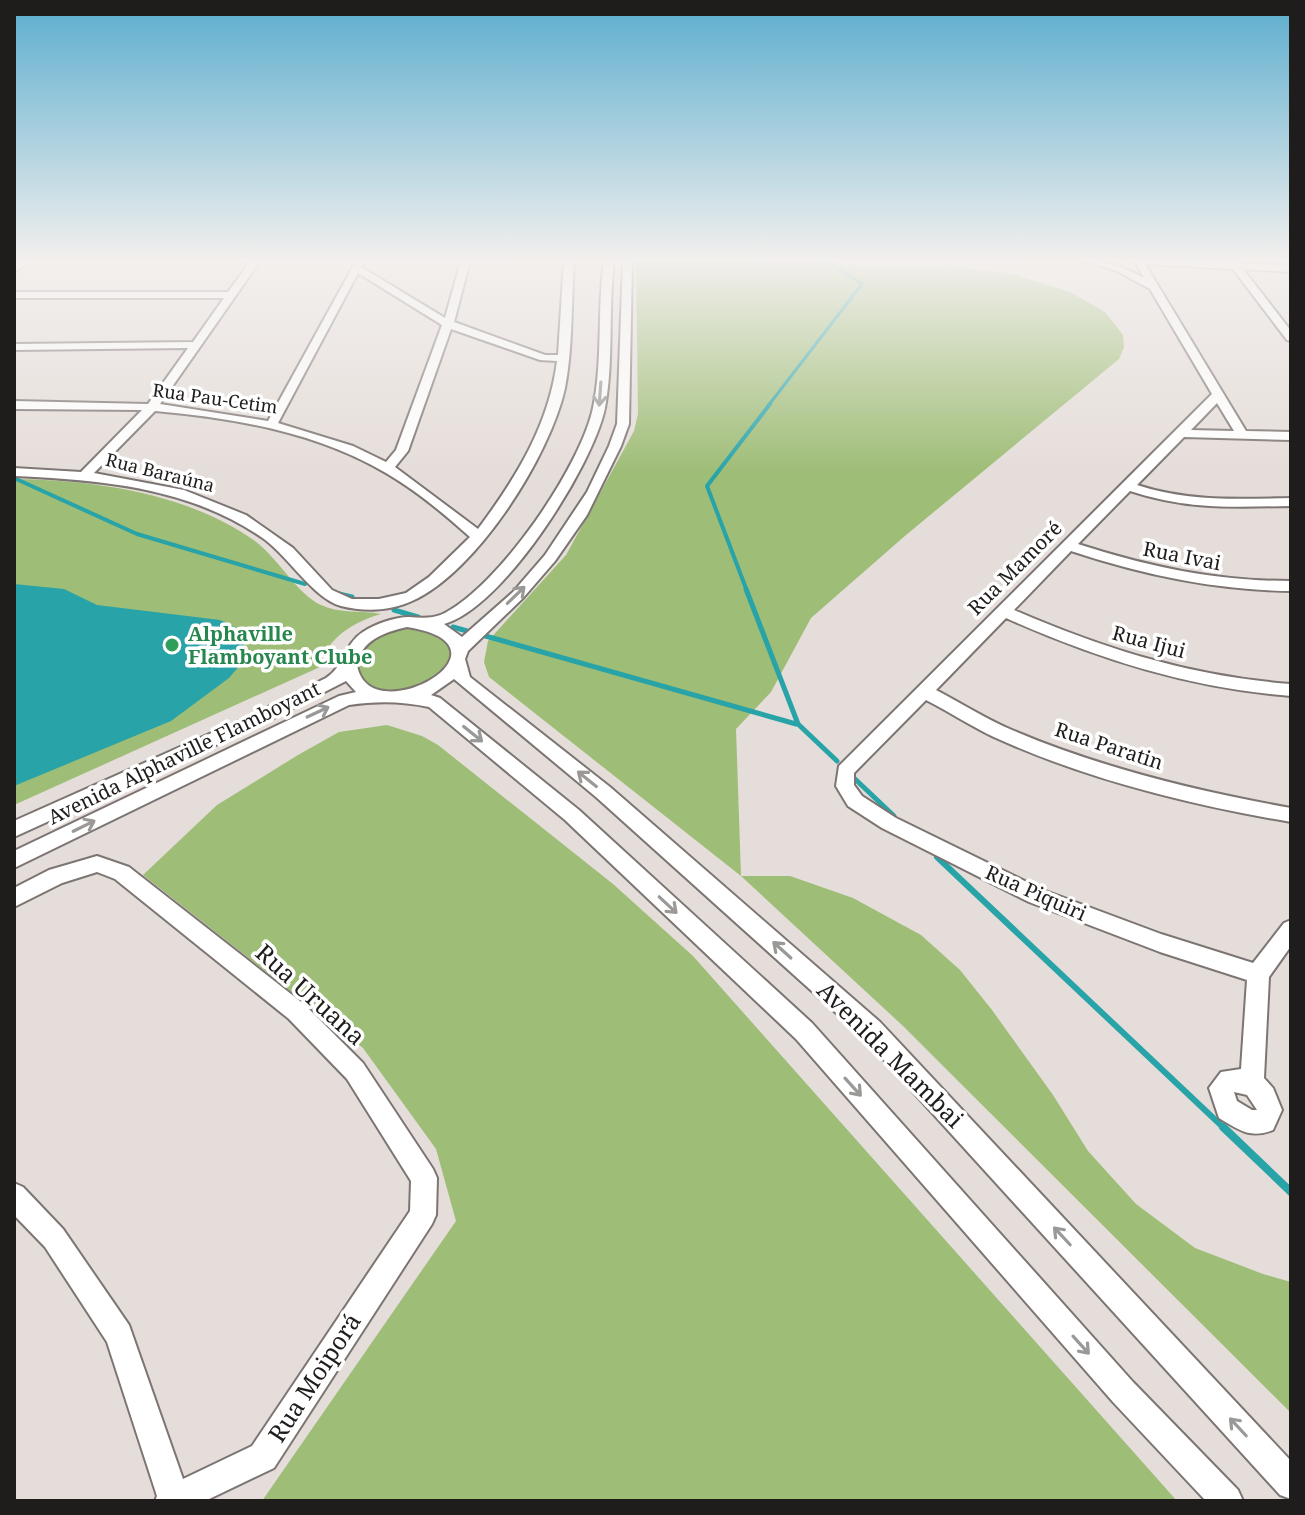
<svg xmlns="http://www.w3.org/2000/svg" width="1305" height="1515" font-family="'Noto Serif',serif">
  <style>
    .green { fill: #9ebd76 }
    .water { fill: #28a3a8 }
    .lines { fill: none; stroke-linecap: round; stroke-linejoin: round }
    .stream-far4 { stroke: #28a3a8; stroke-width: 3 }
    .stream-far3 { stroke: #28a3a8; stroke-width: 4 }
    .stream-far2 { stroke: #28a3a8; stroke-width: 5 }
    .stream-far1 { stroke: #28a3a8; stroke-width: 6 }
    .stream { stroke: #28a3a8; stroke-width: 8 }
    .minor-casing { stroke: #7c7572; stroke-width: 4 }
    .minor { fill: #fff; fill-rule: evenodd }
    .oneway { stroke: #9a9998 }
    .leisure-dot { fill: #2e9e5b; stroke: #fff; stroke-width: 3 }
    .labels { text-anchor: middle; stroke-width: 7; stroke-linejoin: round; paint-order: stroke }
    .far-street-label { font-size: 18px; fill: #1f1d1b; stroke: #fff }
    .street-label { font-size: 20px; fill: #1f1d1b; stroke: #fff }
    .leisure-label { font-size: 20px; font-weight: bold; fill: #27864d; stroke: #fff; text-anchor: start }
    .near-street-label { font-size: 24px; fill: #1f1d1b; stroke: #fff }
  </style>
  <rect width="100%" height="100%" fill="#e5ddd9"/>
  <!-- green -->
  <g class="green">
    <path d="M636 261H826L870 269 948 266 1012 274 1070 292 1105 312 1123 335 1124 347 1119 359 906 535 811 618 771 692 736 729 741 876H790L853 898 921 935 960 970 992 1010 1053 1095 1088 1151 1136 1204 1195 1248 1263 1274 1291 1282V1413L902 1025 741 876 489 677 484 662 488 641 566 555 634 431 638 414Z"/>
    <path d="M14 479C95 480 187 493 255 541 278 558 297 594 321 605 340 614 361 610 381 614 354 622 327 637 320 667L14 805Z"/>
    <path d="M416 628C432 630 458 640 450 661 446 673 434 680 423 685 354 714 325 633 416 628Z"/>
    <path d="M387 725 422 736 438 745 613 884 693 956 1177 1501H262L456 1221 436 1149 363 1048 143 875 217 805 298 755 339 732Z"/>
  </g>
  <!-- water -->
  <path class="water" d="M14 584 64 589 97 605 220 620 233 626 243 636 245 651 241 664 229 678 171 721 14 786Z"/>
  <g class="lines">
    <!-- stream-far4 -->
    <path class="stream-far4" d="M768 406 862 284 826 261"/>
    <!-- stream-far3 -->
    <g class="stream-far3">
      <path d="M14 478 137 534 305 584"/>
      <path d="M747 591 707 486 770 404"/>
    </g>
    <!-- stream-far2 -->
    <g class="stream-far2">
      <path d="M746 589 798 724 837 761"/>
      <path d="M339 594 352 597"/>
      <path d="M394 610 418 617"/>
      <path d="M453 627 467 631"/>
      <path d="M482 635 796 724"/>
      <path d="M855 779 894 816"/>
    </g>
    <!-- stream-far1 -->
    <path class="stream-far1" d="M937 857 1225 1129"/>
    <!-- stream -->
    <path class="stream" d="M1223 1127 1291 1192"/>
    <defs>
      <g id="minor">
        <path d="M21 261H32L14 272V265Z"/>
        <path d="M251 261H260L160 404 268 421 356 261H364L361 267 445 318 461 261H470L454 322 545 355H558L564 261H574C571 303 573 347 565 388 550 456 477 572 412 601 391 611 364 612 341 606 313 598 289 557 264 539 190 487 101 480 14 476V468L81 472 142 410 14 409V401L148 404 188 348 14 350V344L193 342 224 298H14V292H228ZM358 273 442 325 396 450 386 462 353 446 278 423ZM451 329 540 360 557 361C549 425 516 478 478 529L395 467 408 451ZM155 411C234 418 317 432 386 473 417 491 444 514 470 537L429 577 406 593 379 599H352L332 590 293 548 246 515 184 490 94 473Z"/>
        <path d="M604 261H614C608 309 614 360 605 408 593 466 503 608 444 624L462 637 513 592 545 555 587 492 609 446 617 424 623 261H632L629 424 621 446 587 515 555 561 523 598 468 651 465 659 470 677 610 787 880 1022 1291 1461V1499L1280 1495 864 1038 596 797 454 679 431 695 440 698 579 810 812 1023 1133 1382 1238 1490 1243 1501H1206L1113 1402 796 1039 565 820 429 707C401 701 376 701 349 705L14 868V851L339 696 356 692 346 681 264 723 14 837V821L252 715 326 678C344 667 344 644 363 632 375 624 395 617 409 617 422 618 433 619 445 613 500 584 580 468 593 408 603 360 597 309 604 261ZM407 627C526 646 369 735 357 665 361 640 385 632 407 627Z"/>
        <path d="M1085 261C1107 260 1125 268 1144 278L1135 261 1229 263 1228 261H1236L1239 263 1291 266V272L1243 269 1291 331V341L1287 340 1233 269 1145 264 1246 431 1291 432V440L1184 437 1137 485C1190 502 1236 499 1291 498V506C1232 507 1188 510 1130 491L1078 544C1149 567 1217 581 1291 581V591C1214 590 1144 575 1071 551L1014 610C1104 649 1193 677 1291 684V696C1190 688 1098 659 1006 618L936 690C961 703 986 719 1012 730 1101 768 1196 791 1291 808V822C1191 805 1089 780 996 738 972 727 950 712 926 700L854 773V785L862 796 896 818 1043 890 1161 934 1253 963 1284 923 1291 920V946L1269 977 1264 1078 1273 1088 1282 1110 1273 1130C1250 1139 1239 1130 1219 1118L1209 1088 1221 1072 1241 1069 1247 980 1160 952 1029 902 882 828 848 806 836 786 839 766 1212 394 1150 289 1117 271ZM1217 403 1234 431 1191 430ZM1234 1092 1247 1095 1257 1110H1252L1237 1101Z"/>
        <path d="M97 856 129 867 305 1005 363 1063 433 1169 437 1178 436 1215 432 1224 274 1468 205 1501H155L157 1496 107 1342 45 1247 14 1215V1183L23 1187 63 1229 129 1325 183 1479 252 1446 410 1211 411 1181 347 1079 289 1019 115 879 97 872 62 883 14 907V888L49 870Z"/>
      </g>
    </defs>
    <!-- minor casing -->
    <use href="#minor" class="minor-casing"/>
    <!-- minor -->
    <use href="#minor" class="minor"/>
  </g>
  <!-- one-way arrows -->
  <defs><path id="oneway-shaft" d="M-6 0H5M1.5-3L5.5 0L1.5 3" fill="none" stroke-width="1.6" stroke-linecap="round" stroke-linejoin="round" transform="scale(2)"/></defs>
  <g class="oneway">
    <use href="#oneway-shaft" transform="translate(600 394) rotate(94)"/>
    <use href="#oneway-shaft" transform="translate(516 595) rotate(-44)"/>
    <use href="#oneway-shaft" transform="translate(318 712) rotate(-25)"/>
    <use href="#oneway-shaft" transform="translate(473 734) rotate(39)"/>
    <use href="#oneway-shaft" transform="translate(587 779) rotate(-141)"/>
    <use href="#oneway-shaft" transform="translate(84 826) rotate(-26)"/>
    <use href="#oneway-shaft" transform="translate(668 905) rotate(43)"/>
    <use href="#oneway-shaft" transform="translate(782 950) rotate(-138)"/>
    <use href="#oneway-shaft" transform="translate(853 1087) rotate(48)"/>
    <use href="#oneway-shaft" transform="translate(1062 1236) rotate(-133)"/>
    <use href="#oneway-shaft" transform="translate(1081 1345) rotate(48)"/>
    <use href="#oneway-shaft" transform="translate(1238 1427) rotate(-133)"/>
  </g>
  <!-- sky -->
  <linearGradient id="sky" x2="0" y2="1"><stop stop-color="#5badce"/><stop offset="0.55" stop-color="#f3f0ee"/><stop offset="1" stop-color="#f3f0ee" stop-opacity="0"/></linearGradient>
  <rect width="1305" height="473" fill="url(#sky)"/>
  <!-- markers -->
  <circle class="leisure-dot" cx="172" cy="645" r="8"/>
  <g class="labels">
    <!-- far-street labels -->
    <g class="far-street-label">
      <text transform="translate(215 399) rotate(8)" y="6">Rua Pau-Cetim</text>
      <text transform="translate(160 473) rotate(14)" y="6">Rua Baraúna</text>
    </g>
    <!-- street labels -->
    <g class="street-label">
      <text transform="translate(1182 556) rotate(11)" y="7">Rua Ivai</text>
      <text transform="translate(1015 568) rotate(-45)" y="7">Rua Mamoré</text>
      <text transform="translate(1149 642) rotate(15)" y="7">Rua Ijui</text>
      <text transform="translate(1109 746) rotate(18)" y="7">Rua Paratin</text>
      <text transform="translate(184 753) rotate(-26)" y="7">Avenida Alphaville Flamboyant</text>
      <text transform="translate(1036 893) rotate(24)" y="7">Rua Piquiri</text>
    </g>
    <!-- leisure labels -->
    <g class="leisure-label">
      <text x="188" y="641">Alphaville<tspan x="188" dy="23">Flamboyant Clube</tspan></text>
    </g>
    <!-- near-street labels -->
    <g class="near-street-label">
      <text transform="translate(310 995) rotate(42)" y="8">Rua Uruana</text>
      <text transform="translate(890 1055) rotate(45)" y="8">Avenida Mambai</text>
      <text transform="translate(315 1378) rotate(-57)" y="8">Rua Moiporá</text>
    </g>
  </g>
  <!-- border -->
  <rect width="1305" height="1515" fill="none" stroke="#1f1d1b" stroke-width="32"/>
</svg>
